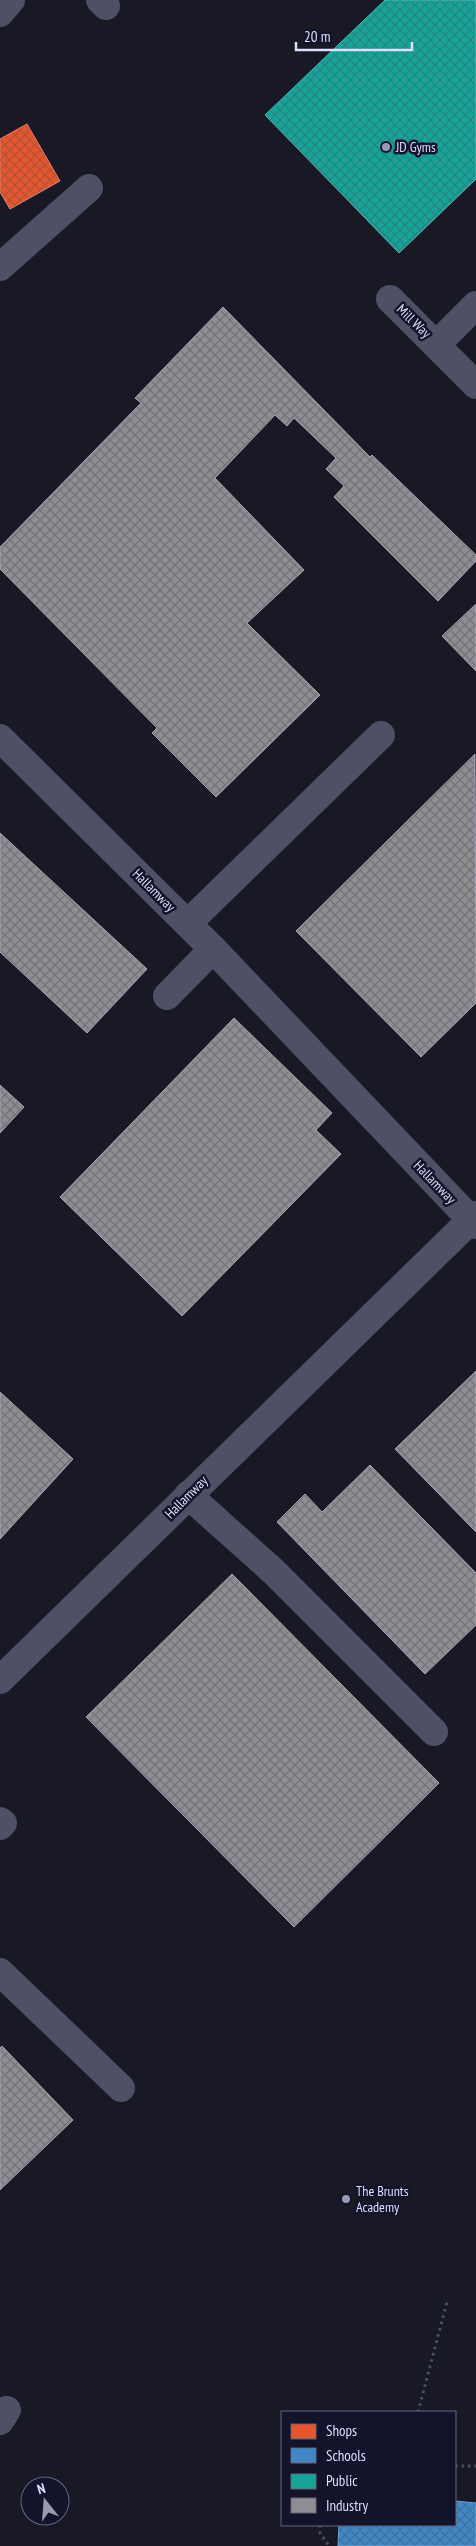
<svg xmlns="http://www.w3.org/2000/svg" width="476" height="2546" font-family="'PT Sans Narrow',sans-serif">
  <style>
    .shops { fill: url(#shops-cross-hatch); stroke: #e2806c }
    .schools { fill: url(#schools-cross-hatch); stroke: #6fa2d6 }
    .public { fill: url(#public-cross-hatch); stroke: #53b5b6 }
    .industry { fill: url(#industry-cross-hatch); stroke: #a5a6b2 }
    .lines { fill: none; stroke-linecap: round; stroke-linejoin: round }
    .path { stroke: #46545f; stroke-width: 3; stroke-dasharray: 2.5 4; stroke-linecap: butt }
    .minor { stroke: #4e5065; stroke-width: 28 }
    .poi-dot { fill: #999ab1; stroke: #13132b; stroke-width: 2 }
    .labels { text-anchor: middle; stroke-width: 5; stroke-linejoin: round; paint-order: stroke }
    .poi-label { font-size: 14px; fill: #dedffd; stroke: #13132b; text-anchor: start }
    .street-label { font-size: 14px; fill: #dedffd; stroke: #13132b }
  </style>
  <defs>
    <pattern id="shops-cross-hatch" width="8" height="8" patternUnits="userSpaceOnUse" patternTransform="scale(1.25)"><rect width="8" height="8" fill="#e4572e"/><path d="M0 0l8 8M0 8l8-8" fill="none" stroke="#b45137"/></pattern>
    <pattern id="schools-cross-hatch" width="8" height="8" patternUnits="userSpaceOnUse" patternTransform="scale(1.25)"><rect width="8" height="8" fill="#3f88c5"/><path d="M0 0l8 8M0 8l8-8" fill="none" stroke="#40709b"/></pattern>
    <pattern id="public-cross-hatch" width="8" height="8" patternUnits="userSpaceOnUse" patternTransform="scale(1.25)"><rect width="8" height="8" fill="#17a398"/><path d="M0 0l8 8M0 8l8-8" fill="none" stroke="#248681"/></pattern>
    <pattern id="industry-cross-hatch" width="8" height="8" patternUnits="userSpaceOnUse" patternTransform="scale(1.25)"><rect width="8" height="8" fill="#8d8d92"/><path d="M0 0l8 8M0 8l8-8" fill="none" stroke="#73737a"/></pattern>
  </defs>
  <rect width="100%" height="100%" fill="#191925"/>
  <!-- shops -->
  <path class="shops" d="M27 124 60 181 10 209 0 192V139Z"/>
  <!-- schools -->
  <path class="schools" d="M455 2501 476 2503V2546H338L339 2525H455Z"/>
  <!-- public -->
  <path class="public" d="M385 0H476V179L399 253 265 115Z"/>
  <!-- industry -->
  <g class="industry">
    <path d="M223 307 370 457 372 455 476 555V561L438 601 334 497 344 486 326 469 336 458 294 418 287 426 275 415 215 478 304 570 247 623 320 695 216 797 152 733 157 728 0 569V547L141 403 135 398Z"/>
    <path d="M476 604V671L442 636Z"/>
    <path d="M475 754 476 1003 421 1057 296 931Z"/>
    <path d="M0 833 147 969 87 1033 0 952Z"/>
    <path d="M234 1018 332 1113 316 1130 341 1154 182 1316 60 1197Z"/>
    <path d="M0 1085 24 1107 0 1133Z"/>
    <path d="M476 1371V1532L395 1449Z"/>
    <path d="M0 1392 73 1459 0 1539Z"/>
    <path d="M370 1465 476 1573V1625L425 1674 277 1522 305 1494 322 1512Z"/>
    <path d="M232 1574 439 1783 294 1927 86 1717Z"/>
    <path d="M2 2046 73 2120 0 2190V2048Z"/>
  </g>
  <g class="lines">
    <!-- path -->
    <g class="path">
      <path d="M418 2412 447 2302"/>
      <path d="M455 2466H476"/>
      <path d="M320 2525V2533L329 2546"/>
    </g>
    <!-- minor -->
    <g class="minor">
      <path d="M100 0 106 6"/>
      <path d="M0 13 11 0"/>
      <path d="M0 267 89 188"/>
      <path d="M390 299 476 385"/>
      <path d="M437 344 476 305"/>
      <path d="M0 738 213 949 476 1225"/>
      <path d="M188 923 381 735"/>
      <path d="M167 996 213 949"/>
      <path d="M188 1495 273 1571 434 1732"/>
      <path d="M0 1680 476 1215"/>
      <path d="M0 1821 3 1823 0 1826"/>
      <path d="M0 1972 121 2088"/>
      <path d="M0 2421 7 2410"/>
    </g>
  </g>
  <!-- markers -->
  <g class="poi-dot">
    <circle cx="386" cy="147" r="5"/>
    <circle cx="346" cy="2199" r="5"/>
  </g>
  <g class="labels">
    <!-- poi labels -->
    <g class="poi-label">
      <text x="396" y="152">JD Gyms</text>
      <text x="356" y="2196">The Brunts<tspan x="356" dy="16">Academy</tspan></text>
    </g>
    <!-- street labels -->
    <g class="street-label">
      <text transform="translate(414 321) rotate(44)" y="5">Mill Way</text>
      <text transform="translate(154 890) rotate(45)" y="5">Hallamway</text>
      <text transform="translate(435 1182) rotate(46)" y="5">Hallamway</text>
      <text transform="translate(186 1497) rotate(-45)" y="5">Hallamway</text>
    </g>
  </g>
  <!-- legend -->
  <rect x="281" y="2411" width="175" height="115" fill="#13132b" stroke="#64657f"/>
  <rect x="291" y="2424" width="25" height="15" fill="#e4572e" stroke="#64657f"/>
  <text x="326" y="2436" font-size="15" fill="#dedffd">Shops</text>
  <rect x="291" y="2448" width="25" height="15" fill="#3f88c5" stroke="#64657f"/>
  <text x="326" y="2461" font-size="15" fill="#dedffd">Schools</text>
  <rect x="291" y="2474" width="25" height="15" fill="#17a398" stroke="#64657f"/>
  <text x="326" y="2486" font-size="15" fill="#dedffd">Public</text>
  <rect x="291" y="2498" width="25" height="15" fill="#8d8d92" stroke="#64657f"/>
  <text x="326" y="2511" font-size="15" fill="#dedffd">Industry</text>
  <!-- north arrow -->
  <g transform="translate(45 2501) rotate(343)"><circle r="24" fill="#13132b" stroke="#64657f"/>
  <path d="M0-4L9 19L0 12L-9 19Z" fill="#999ab1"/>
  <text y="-8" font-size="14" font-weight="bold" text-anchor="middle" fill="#dedffd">N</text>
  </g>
  <!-- scale -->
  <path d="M296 42v8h116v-8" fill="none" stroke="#dedffd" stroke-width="2.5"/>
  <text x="304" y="42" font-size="15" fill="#dedffd" stroke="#13132b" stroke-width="4" paint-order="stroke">20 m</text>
</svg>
